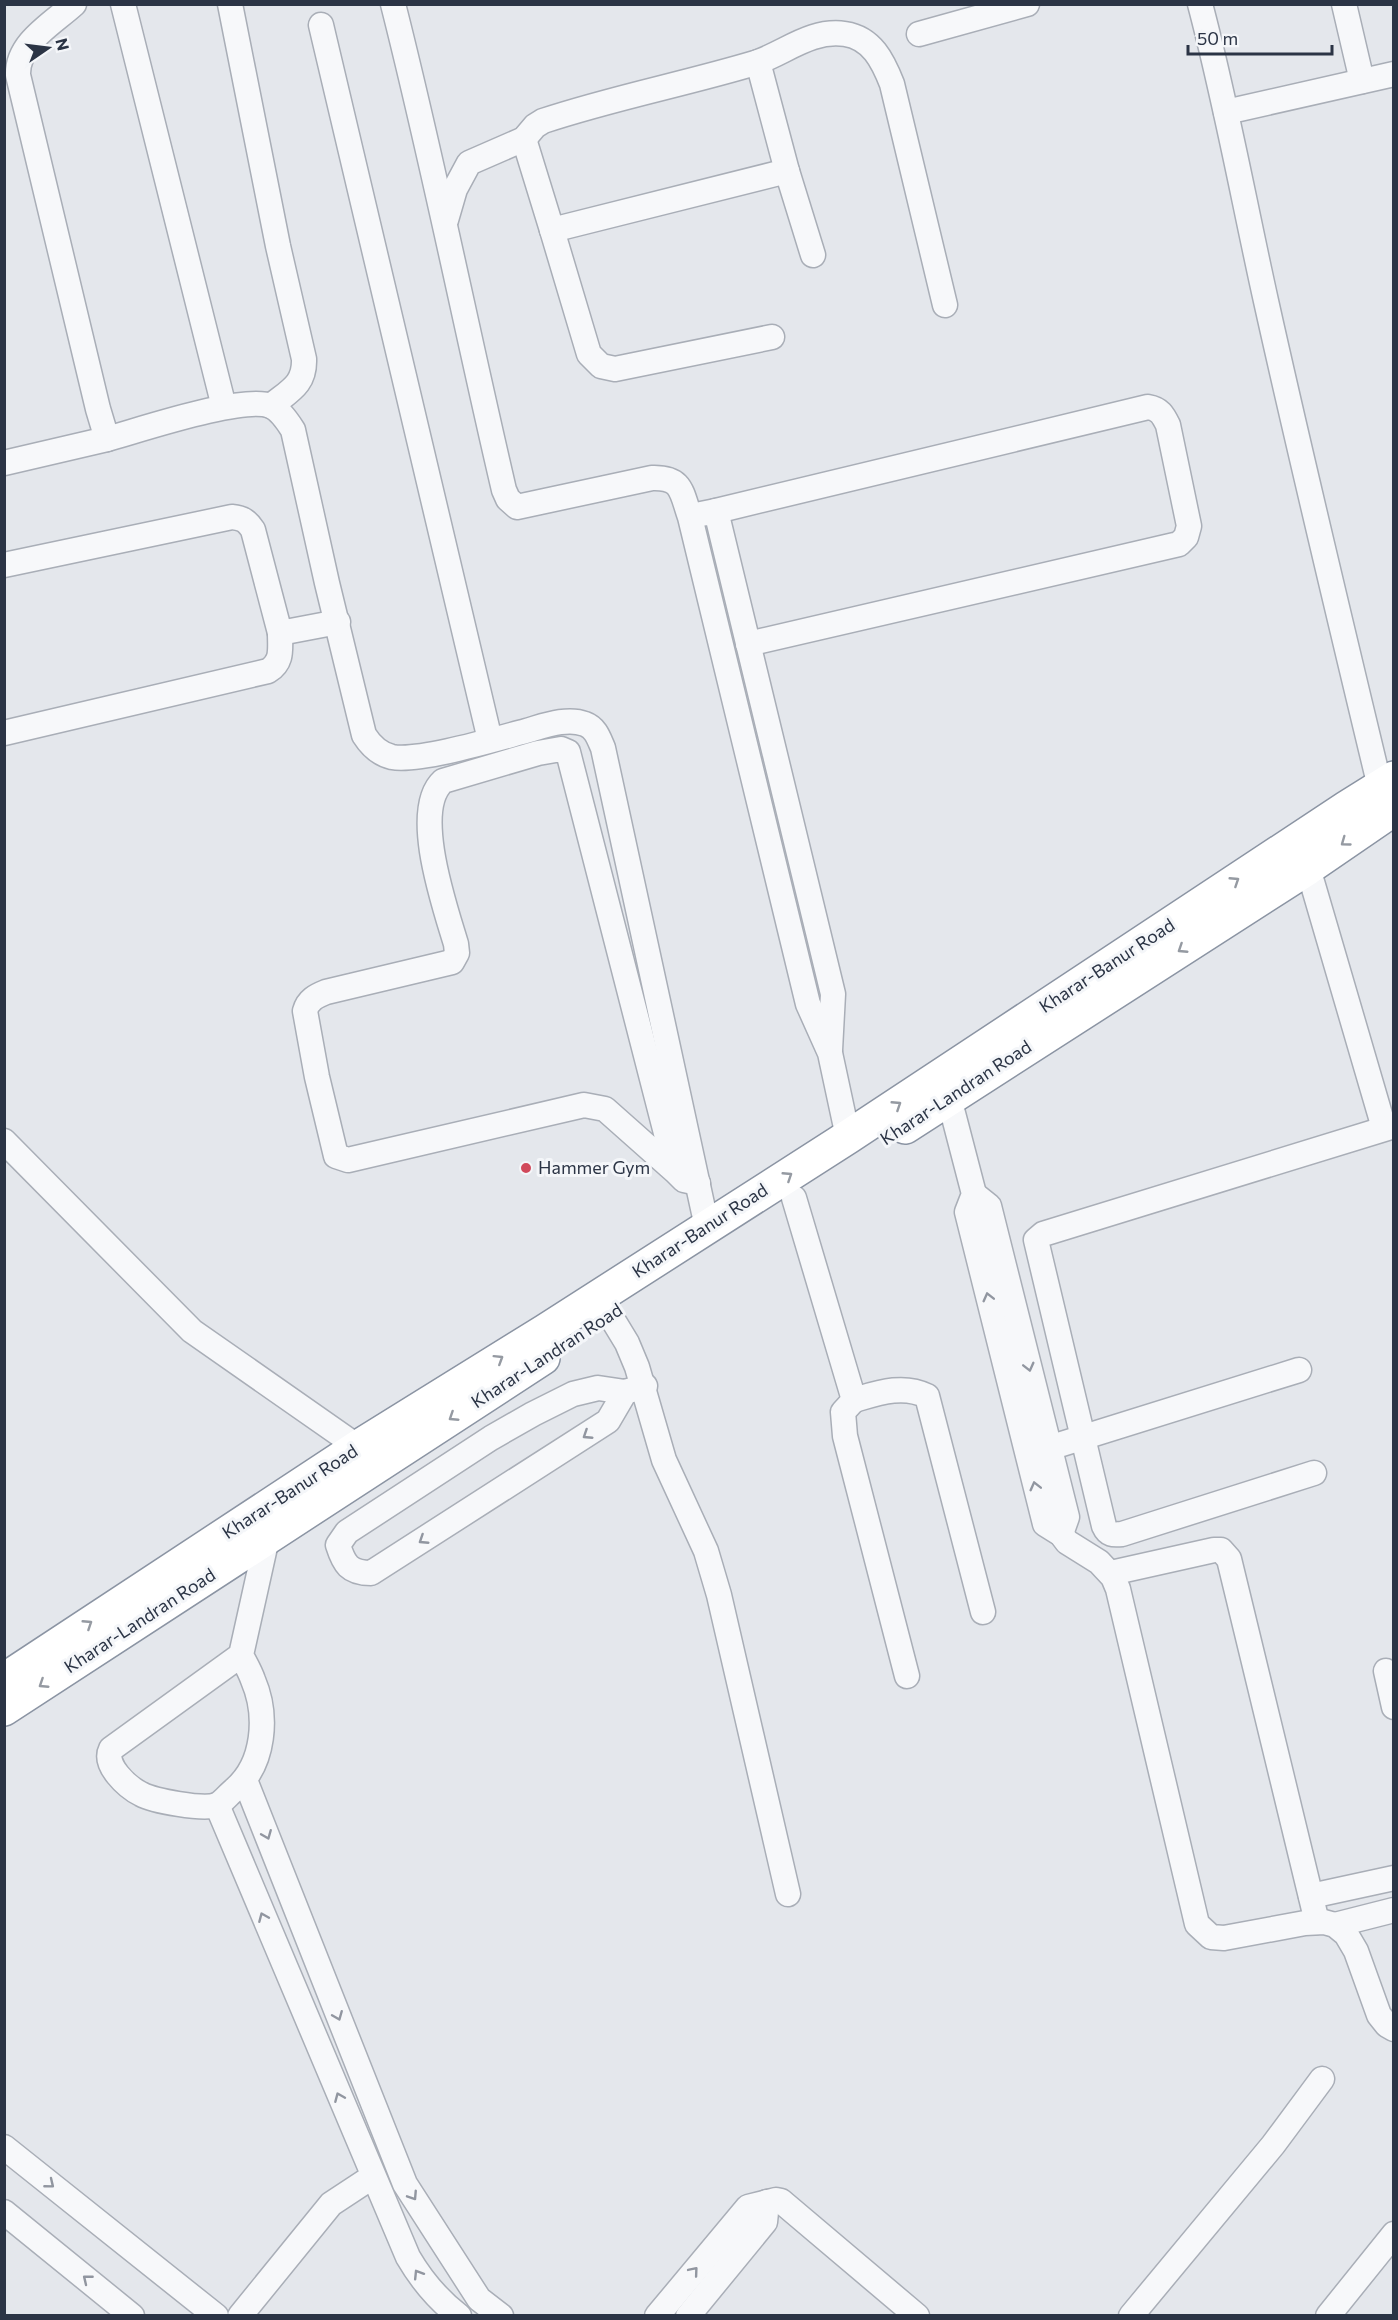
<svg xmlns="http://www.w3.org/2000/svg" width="1398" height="2320" font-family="Commissioner,sans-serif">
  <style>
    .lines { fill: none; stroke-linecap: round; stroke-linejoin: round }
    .minor-casing { stroke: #a9aeb7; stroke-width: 27 }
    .highway-casing { stroke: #8b94a3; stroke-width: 36 }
    .minor { stroke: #f7f8fa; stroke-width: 24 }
    .highway { stroke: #fff; stroke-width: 33 }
    .oneway { stroke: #959aa2 }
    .oneway2 { stroke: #9196a0 }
    .poi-dot { fill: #d1495b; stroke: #f4f6f9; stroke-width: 2 }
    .labels { text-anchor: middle; stroke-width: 6; stroke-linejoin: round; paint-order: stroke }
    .street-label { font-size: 18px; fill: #2b3445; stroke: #f4f6f9 }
    .poi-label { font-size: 18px; fill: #2b3445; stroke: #f4f6f9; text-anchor: start }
  </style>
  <rect width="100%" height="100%" fill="#e4e7ec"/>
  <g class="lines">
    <defs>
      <g id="minor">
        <path d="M74 4C52 24 17 43 18 75L98 409 107 439C140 430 243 395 271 406 280 410 288 422 293 430L327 583 364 735C371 746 379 754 392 757 420 762 496 739 526 731 544 726 567 717 585 724 596 728 599 739 603 748L707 1227"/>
        <path d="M123 4 224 407"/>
        <path d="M230 4 278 246 304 359C305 385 289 391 271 406"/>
        <path d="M393 4C434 165 466 328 504 490L508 499 517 507 652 478C682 477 681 491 690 517L808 1004 830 1053 848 1137"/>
        <path d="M1200 4C1226 102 1244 202 1266 301 1302 463 1341 625 1380 787L1385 799"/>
        <path d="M1344 4 1362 81"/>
        <path d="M321 25 490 740"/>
        <path d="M919 34 1027 4"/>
        <path d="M1226 112 1394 74"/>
        <path d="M524 139 552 230 787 171 758 62"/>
        <path d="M787 171 813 255"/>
        <path d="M446 220 455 189 469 163 524 139 535 126 543 121C612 98 685 84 755 63 785 53 811 29 845 34 872 38 883 61 892 84L945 305"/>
        <path d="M552 230 589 354 601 366 615 369 772 337"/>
        <path d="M4 463 107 439"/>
        <path d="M716 511 1148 407C1160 409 1163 415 1168 425L1189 526 1186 537 1179 544 748 644"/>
        <path d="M701 514 716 511 833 994 830 1050"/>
        <path d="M4 565 232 517C243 518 247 521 253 530L280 633 338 622"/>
        <path d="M4 733 268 671C283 662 280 649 280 633"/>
        <path d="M1308 868 1384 1128"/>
        <path d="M949 1098 974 1194 967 1212 1045 1524 1061 1534 1067 1542 1099 1562 1113 1577 1118 1589 1197 1924 1211 1937 1224 1938 1305 1923 1324 1922 1335 1925 1346 1934 1356 1951 1379 2015 1387 2025 1394 2029"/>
        <path d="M4 1141 192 1331 358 1447 368 1459"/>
        <path d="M676 1172 605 1109 584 1105 348 1160 336 1156 317 1077 305 1011C308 1000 316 996 326 992L452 962 457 953 456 944C445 907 411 810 443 781L538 753 561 749 568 752 676 1172 684 1180 698 1183"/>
        <path d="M974 1194 989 1206 1067 1517 1061 1534"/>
        <path d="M794 1198 854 1400C878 1393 903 1384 927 1396L983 1612"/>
        <path d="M610 1315 627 1343 637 1367 664 1460 706 1551 719 1595 788 1894"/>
        <path d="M625 1392 608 1421 371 1573C349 1573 344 1564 338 1545L347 1532 491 1438 533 1414 573 1394 598 1388 625 1392 645 1386"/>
        <path d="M854 1400 843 1412 845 1436 907 1676"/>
        <path d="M1049 1448 1299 1370"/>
        <path d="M1314 1473 1122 1534C1113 1535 1108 1535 1104 1526L1036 1240 1043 1234 1394 1126"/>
        <path d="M1111 1573 1214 1550H1221L1229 1559 1317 1922"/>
        <path d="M241 1655 111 1749C103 1765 127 1787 141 1794 154 1801 203 1810 217 1805 223 1802 229 1794 234 1790 265 1764 268 1715 253 1680 250 1671 245 1663 241 1655L267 1538"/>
        <path d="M1386 1671 1394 1707"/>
        <path d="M245 1780 405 2184 479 2299 501 2316"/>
        <path d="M217 1805 408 2257C422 2281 437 2299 459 2316"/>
        <path d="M1311 1896 1394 1878"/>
        <path d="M1335 1925 1394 1910"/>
        <path d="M4 2147 216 2316"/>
        <path d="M4 2212 132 2316"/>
        <path d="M240 2316 331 2204 372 2177"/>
        <path d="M657 2316 748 2207 776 2200 781 2201 917 2316"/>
        <path d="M688 2316 765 2222 767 2202"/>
        <path d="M1131 2316 1273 2145 1322 2079"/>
        <path d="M1328 2316 1394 2234"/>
      </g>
      <g id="highway">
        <path d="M905 1127 1308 868 1394 809"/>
        <path d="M4 1680 358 1447 545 1331 848 1137 1346 808 1394 778"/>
        <path d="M4 1709 543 1358"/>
      </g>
    </defs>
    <!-- minor casing -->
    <use href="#minor" class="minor-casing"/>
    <!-- highway casing -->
    <use href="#highway" class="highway-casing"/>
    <!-- minor -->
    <use href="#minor" class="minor"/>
    <!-- highway -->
    <use href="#highway" class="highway"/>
  </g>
  <!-- one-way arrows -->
  <defs><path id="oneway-chevron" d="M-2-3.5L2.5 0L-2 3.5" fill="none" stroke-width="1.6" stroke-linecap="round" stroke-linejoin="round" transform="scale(1.5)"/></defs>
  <g class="oneway">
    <use href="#oneway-chevron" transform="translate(1345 842) rotate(144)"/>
    <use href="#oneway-chevron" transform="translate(1235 881) rotate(-33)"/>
    <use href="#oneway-chevron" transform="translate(1182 949) rotate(147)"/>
    <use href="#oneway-chevron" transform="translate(897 1105) rotate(-33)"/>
    <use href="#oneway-chevron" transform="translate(788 1176) rotate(-33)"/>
    <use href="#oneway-chevron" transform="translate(499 1359) rotate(-32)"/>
    <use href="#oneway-chevron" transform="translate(453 1417) rotate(147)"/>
    <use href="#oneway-chevron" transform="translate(88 1624) rotate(-33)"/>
    <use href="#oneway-chevron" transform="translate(43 1684) rotate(147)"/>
  </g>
  <g class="oneway2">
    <use href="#oneway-chevron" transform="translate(988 1297) rotate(-104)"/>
    <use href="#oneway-chevron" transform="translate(1029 1367) rotate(76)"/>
    <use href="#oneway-chevron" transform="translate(587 1435) rotate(147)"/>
    <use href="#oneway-chevron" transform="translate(1035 1486) rotate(-104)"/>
    <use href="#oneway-chevron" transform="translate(423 1540) rotate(147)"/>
    <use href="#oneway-chevron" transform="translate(267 1835) rotate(68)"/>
    <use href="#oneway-chevron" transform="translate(263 1917) rotate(-113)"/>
    <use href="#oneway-chevron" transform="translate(338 2016) rotate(68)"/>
    <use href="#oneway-chevron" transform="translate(339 2097) rotate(-113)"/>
    <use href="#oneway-chevron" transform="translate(50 2184) rotate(39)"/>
    <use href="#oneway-chevron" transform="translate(413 2196) rotate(57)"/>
    <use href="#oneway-chevron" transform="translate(694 2271) rotate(-50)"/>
    <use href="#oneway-chevron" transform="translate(418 2274) rotate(-122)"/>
    <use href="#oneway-chevron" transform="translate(87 2279) rotate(-141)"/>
  </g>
  <!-- markers -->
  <circle class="poi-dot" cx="526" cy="1168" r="6"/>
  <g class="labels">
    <!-- street labels -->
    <g class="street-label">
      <text transform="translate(1107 966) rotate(-33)" y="6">Kharar-Banur Road</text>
      <text transform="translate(956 1093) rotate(-33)" y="6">Kharar-Landran Road</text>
      <text transform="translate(700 1231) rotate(-33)" y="6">Kharar-Banur Road</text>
      <text transform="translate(547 1356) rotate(-33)" y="6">Kharar-Landran Road</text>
      <text transform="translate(290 1492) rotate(-33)" y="6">Kharar-Banur Road</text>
      <text transform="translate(140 1621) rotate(-33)" y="6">Kharar-Landran Road</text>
    </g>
    <!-- poi labels -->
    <g class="poi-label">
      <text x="538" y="1174">Hammer Gym</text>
    </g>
  </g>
  <!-- border -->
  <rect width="1398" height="2320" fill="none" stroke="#2b3445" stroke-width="12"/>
  <!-- north arrow -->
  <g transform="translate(48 48) rotate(76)" stroke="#f4f6f9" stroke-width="4.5" paint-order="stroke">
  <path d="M0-4.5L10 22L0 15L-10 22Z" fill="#2b3445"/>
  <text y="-9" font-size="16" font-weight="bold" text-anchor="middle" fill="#2b3445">N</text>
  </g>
  <!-- scale -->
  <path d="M1188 45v9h144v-9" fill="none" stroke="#2b3445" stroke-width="3"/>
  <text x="1197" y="45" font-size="18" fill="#2b3445" stroke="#f4f6f9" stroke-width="4.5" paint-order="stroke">50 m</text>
</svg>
